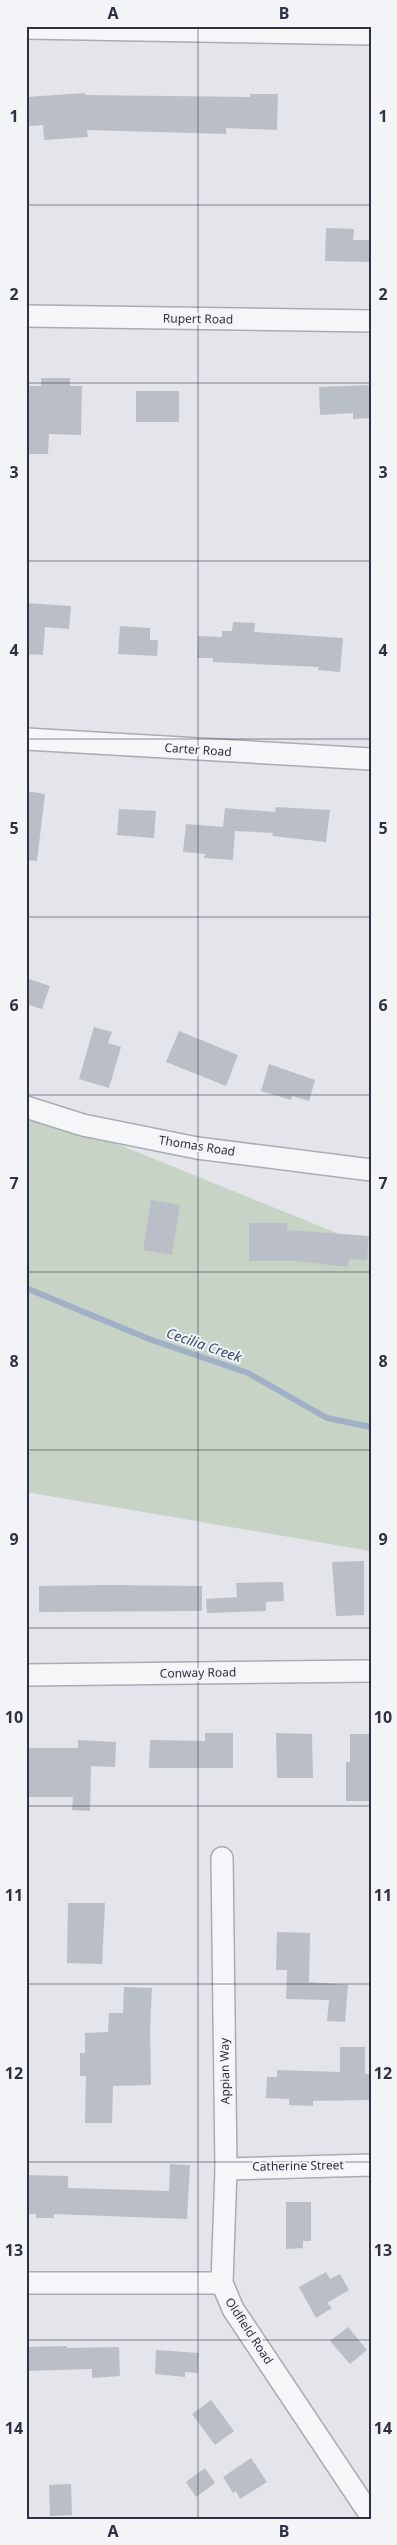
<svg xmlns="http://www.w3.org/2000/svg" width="397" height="2545" font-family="'Noto Sans',sans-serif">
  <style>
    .green { fill: #c7d3c4 }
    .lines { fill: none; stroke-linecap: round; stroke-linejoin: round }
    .stream { stroke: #a0b0c7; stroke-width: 6 }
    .building { fill: #babec6 }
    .minor-casing { stroke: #a8acb4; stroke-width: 24 }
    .minor { stroke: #f5f6f8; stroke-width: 21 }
    .grid { fill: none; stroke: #2c3241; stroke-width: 1; stroke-opacity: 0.55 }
    .labels { text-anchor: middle; stroke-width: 4; stroke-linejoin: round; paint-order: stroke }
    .street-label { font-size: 12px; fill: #2c3241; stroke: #f2f4f7 }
    .water-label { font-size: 14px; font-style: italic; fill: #384d72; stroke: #f2f4f7 }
    .neatline { fill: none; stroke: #2c3241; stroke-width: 2 }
    .grid-label { font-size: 16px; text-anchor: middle; font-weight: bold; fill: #2c3241 }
  </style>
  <rect width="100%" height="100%" fill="#e3e5ea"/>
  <!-- green -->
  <path class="green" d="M26 1107 371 1247V1551L26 1492Z"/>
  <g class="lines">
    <!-- stream -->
    <path class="stream" d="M26 1288 149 1339 248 1373 327 1418 371 1427"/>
  </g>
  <!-- building -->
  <g class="building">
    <path d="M85 93V95L250 97V94H278L277 130 226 128V134L87 130 88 137 44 140 43 125 29 126 27 97Z"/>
    <path d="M326 228 354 229 353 240H370L369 262 325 261Z"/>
    <path d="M41 378H70V386H82L81 435 49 434 48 454H26V386H41Z"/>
    <path d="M371 385V418L353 419V413L320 415 319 387Z"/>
    <rect x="136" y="391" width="43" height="31"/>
    <path d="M26 603 71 606 69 629 45 627 43 655 26 654Z"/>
    <path d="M233 622 255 623 254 632 343 638 340 672 318 670 319 667 213 662V658H197L198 636 222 637V631H232Z"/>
    <path d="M120 626 150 628V640H158L157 656 118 654Z"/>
    <path d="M26 791 45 794 37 861 26 860Z"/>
    <path d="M276 807 330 810 326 842 272 836 273 833 235 831 233 860 204 858 205 854 183 852 186 824 223 827 225 808 275 812Z"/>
    <path d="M119 809 156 811 154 838 117 835Z"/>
    <path d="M26 978 50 986 42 1009 26 1004Z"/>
    <path d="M94 1027 112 1032 108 1043 121 1047 109 1088 79 1079Z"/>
    <path d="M179 1031 238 1055 226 1086 166 1062Z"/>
    <path d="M269 1064 315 1080 309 1101 292 1096 291 1100 261 1091Z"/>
    <path d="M151 1200 180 1205 172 1255 143 1250Z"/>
    <path d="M249 1223H287V1230L369 1236 367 1260 349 1259 348 1267 295 1261H249Z"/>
    <path d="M364 1561V1615L336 1616 332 1562Z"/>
    <path d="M283 1582 284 1601 266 1602V1611L207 1613 206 1599 237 1597 236 1583Z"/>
    <path d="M107 1585 202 1586V1611L39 1612V1586Z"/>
    <path d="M205 1733H233V1768H149L150 1740 205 1741Z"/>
    <path d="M276 1733 312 1734 313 1778H277Z"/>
    <path d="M350 1734H371V1801H346V1762H350Z"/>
    <path d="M78 1740 116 1742 115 1767 91 1766 90 1811 72 1810 73 1797H26V1748H78Z"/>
    <path d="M68 1903H105L102 1964 67 1963Z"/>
    <path d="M277 1932 310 1933 309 1982 348 1985 345 2022 327 2021 329 2000 286 1999 287 1970H276Z"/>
    <path d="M124 1987 152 1988 150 2027 151 2085 113 2086 112 2123H85L86 2076H80V2053H85V2033L108 2032 109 2013H123Z"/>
    <path d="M340 2047H365V2074H371V2100L313 2101V2106L289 2105V2099L266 2098 267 2077H277V2070L340 2072Z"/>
    <path d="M170 2164 190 2165 187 2219 54 2214V2218H36V2214H26L27 2175 68 2176V2188L169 2191Z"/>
    <path d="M286 2202H311V2241H303V2248L286 2249Z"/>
    <path d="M326 2272 330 2279 340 2274 349 2290 327 2303 332 2308 316 2318 299 2287Z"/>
    <path d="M348 2327 367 2350 350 2364 330 2341Z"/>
    <path d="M67 2346V2348L119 2347 120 2376 92 2378V2369L26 2371V2347Z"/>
    <path d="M156 2350 199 2353 198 2373 185 2372V2377L155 2374Z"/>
    <path d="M211 2400 234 2431 215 2445 192 2414Z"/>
    <path d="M251 2458 267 2482 240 2499 236 2491 233 2493 223 2477Z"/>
    <path d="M205 2468 215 2483 196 2497 186 2482Z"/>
    <path d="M71 2484 72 2515 50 2516 49 2485Z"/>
  </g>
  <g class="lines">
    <defs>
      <g id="minor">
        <path d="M26 28 371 34"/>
        <path d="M26 316 371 321"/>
        <path d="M26 739 371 759"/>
        <path d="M26 1107 83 1125 197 1148 371 1170"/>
        <path d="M26 1675 371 1671"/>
        <path d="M222 1858 226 2169 222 2283 233 2309 371 2516"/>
        <path d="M226 2169 371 2165"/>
        <path d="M26 2283H222"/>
      </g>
    </defs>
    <!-- minor casing -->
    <use href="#minor" class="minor-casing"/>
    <!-- minor -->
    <use href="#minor" class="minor"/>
  </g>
  <!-- grid -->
  <path class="grid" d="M198 26V2519M26 205H371M26 383H371M26 561H371M26 739H371M26 917H371M26 1095H371M26 1272H371M26 1450H371M26 1628H371M26 1806H371M26 1984H371M26 2162H371M26 2340H371"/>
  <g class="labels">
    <!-- street labels -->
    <g class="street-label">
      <text transform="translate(198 319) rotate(1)" y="4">Rupert Road</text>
      <text transform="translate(198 750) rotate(4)" y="4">Carter Road</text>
      <text transform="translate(197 1146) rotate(9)" y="4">Thomas Road</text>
      <text transform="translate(198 1673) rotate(-1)" y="4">Conway Road</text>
      <text transform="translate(225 2071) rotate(-91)" y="4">Appian Way</text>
      <text transform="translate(298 2166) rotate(-1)" y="4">Catherine Street</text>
      <text transform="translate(249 2331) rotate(57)" y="4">Oldfield Road</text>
    </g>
    <!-- water labels -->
    <g class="water-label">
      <text transform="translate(204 1345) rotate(19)" y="5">Cecilia Creek</text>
    </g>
  </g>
  <!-- border -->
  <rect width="397" height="2545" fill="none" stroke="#f2f4f7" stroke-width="55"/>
  <rect x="28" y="28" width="342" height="2490" class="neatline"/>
  <g class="grid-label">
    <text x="113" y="19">A</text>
    <text x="284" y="19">B</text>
    <text x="14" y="122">1</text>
    <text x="383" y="122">1</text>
    <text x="14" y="300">2</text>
    <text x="383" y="300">2</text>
    <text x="14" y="478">3</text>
    <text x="383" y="478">3</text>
    <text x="14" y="656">4</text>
    <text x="383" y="656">4</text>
    <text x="14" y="834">5</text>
    <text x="383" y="834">5</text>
    <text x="14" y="1011">6</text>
    <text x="383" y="1011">6</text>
    <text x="14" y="1189">7</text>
    <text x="383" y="1189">7</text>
    <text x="14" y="1367">8</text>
    <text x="383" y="1367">8</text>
    <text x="14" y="1545">9</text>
    <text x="383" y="1545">9</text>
    <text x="14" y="1723">10</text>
    <text x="383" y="1723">10</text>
    <text x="14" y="1901">11</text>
    <text x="383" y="1901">11</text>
    <text x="14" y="2079">12</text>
    <text x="383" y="2079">12</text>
    <text x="14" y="2256">13</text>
    <text x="383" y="2256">13</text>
    <text x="14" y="2434">14</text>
    <text x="383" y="2434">14</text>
    <text x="113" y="2537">A</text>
    <text x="284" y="2537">B</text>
  </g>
</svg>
